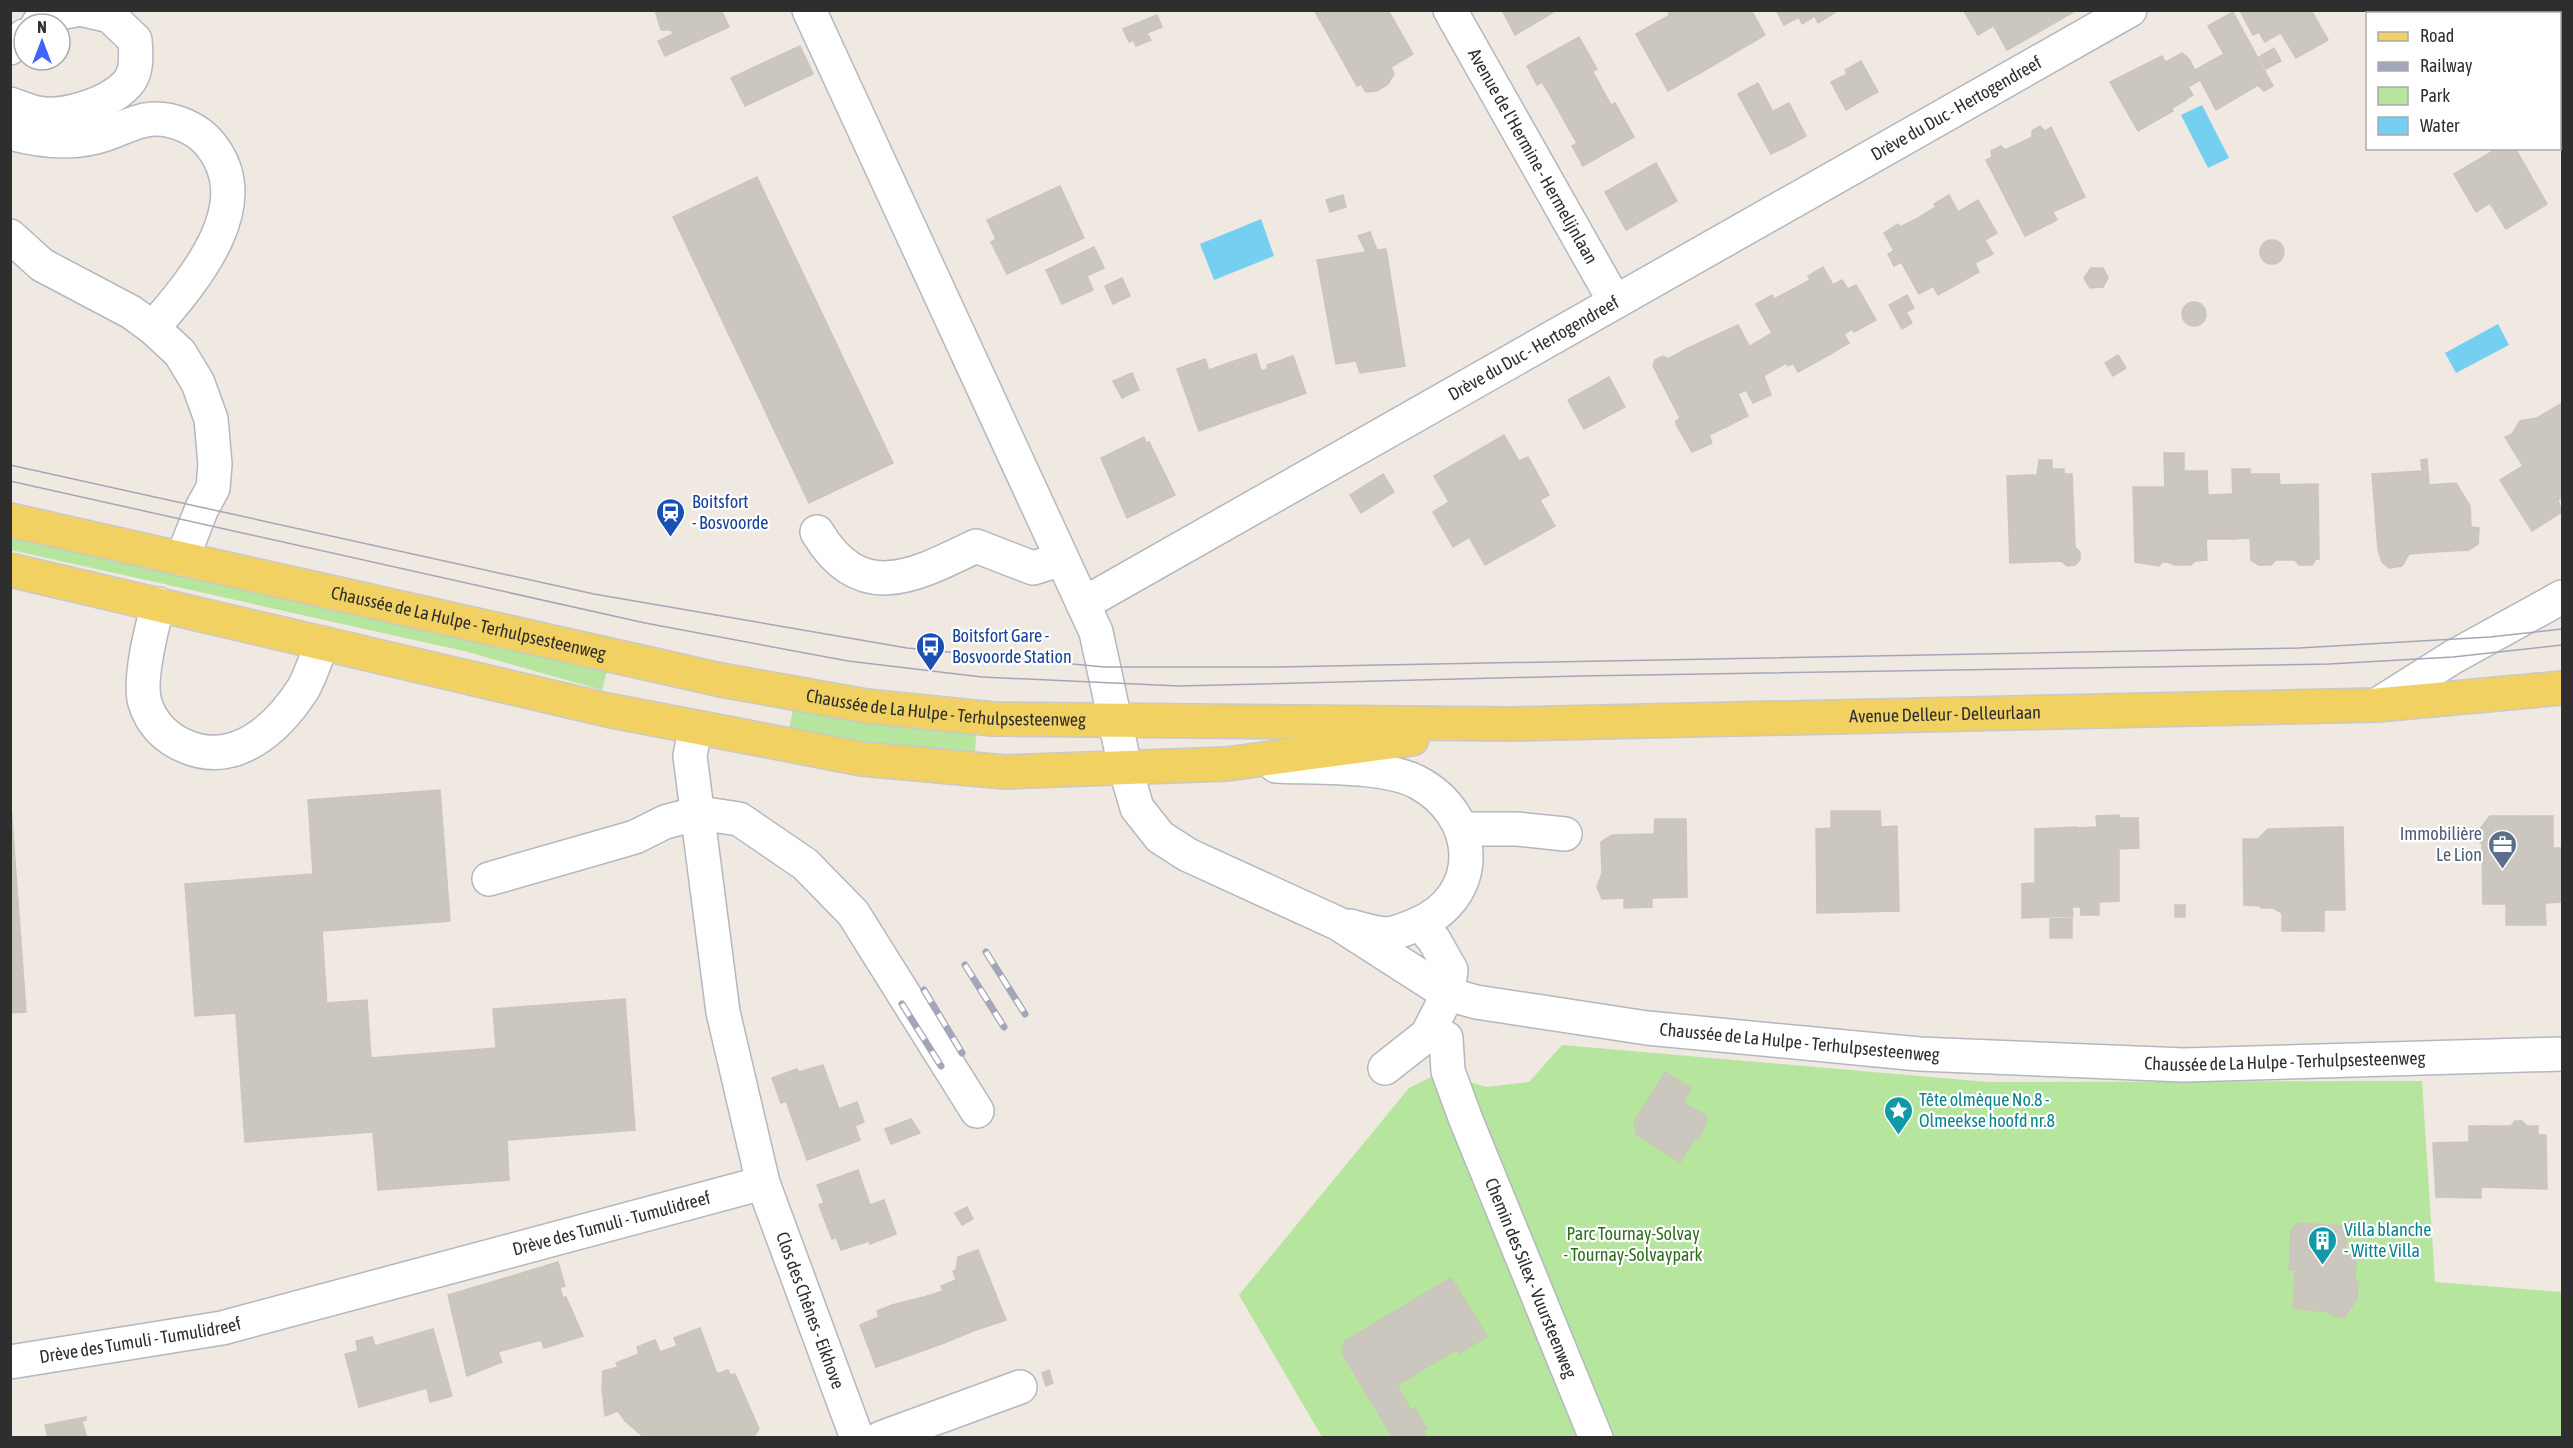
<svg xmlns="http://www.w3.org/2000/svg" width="2573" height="1448" font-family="'Asap Condensed',sans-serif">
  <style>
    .green { fill: #b6e59e }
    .water { fill: #75cff0 }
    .building { fill: #cbc7bf; stroke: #cbc5ba; stroke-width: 1.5 }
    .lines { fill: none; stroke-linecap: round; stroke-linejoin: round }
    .minor-casing { stroke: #b4b7c1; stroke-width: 36 }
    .major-casing { stroke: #c9c9c9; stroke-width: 36 }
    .minor { stroke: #fff; stroke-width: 33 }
    .major { stroke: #f2d163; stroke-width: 33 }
    .tram { stroke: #a3a6b8; stroke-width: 1.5 }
    .rail-casing { stroke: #a3a6b8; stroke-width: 7 }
    .rail { stroke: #fff; stroke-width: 4.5; stroke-dasharray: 14; stroke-linecap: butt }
    .labels { text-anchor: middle; stroke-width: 4.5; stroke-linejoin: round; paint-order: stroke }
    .street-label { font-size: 18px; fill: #2e2e2e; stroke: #fff }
    .transit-label { font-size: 18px; fill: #164399; stroke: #fff; text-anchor: start }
    .service-label { font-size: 18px; fill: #4e5e75; stroke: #fff; text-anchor: end }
    .culture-label { font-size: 18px; fill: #0d838f; stroke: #fff; text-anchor: start }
    .park-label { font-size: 18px; fill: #2c6e1b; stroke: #fff }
  </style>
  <rect width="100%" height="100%" fill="#efe9e1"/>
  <!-- green -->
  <g class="green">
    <path d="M11 537 607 671 602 690 464 651 11 550Z"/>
    <path d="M793 709 873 724 976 735 975 753 868 742 789 730Z"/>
    <path d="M1562 1045 1988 1082 2422 1081 2435 1282 2562 1292V1437H1322L1239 1295 1409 1088 1439 1073 1486 1087 1529 1082Z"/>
  </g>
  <!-- water -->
  <g class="water">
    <path d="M2202 105 2229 158 2208 168 2181 115Z"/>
    <path d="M1261 219 1274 256 1214 280 1200 244Z"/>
    <path d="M2498 324 2509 345 2456 373 2445 353Z"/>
  </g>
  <!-- building -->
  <g class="building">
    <path d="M655 10H721L729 27 665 56 658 41 673 34 671 30H661Z"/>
    <path d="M1314 10H1357L1325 29Z"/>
    <path d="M1357 10H1388L1413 54 1391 67 1394 74 1388 84 1377 91 1366 92 1361 84 1357 86 1325 29Z"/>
    <path d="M1502 10H1557L1515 35Z"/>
    <path d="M1667 10H1713L1736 52 1702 72Z"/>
    <path d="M1713 10H1751L1765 35 1736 52Z"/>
    <path d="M1776 10H1812L1815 16 1802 24 1799 17 1784 25Z"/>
    <path d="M1812 10H1839L1818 23Z"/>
    <path d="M1985 10H2018L2032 36 2007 50Z"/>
    <path d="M1985 10 1993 26 1978 35 1964 11Z"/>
    <path d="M2018 10H2049L2056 22 2032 36Z"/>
    <path d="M2049 10H2077L2056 22Z"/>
    <path d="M2267 10H2311L2328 40 2296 58Z"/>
    <path d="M2267 10 2280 33 2265 42 2259 32 2253 35 2240 11Z"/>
    <path d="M2233 12 2273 86 2264 91 2258 85 2216 110 2195 70 2224 54 2208 26Z"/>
    <path d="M1157 15 1162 27 1147 33 1151 40 1136 46 1133 40 1129 42 1123 29Z"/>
    <path d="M1670 15 1702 72 1668 91 1636 34Z"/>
    <path d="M1579 37 1597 69 1550 95 1542 82 1537 85 1527 66Z"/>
    <path d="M800 46 813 74 745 106 731 78Z"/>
    <path d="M2274 48 2281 61 2266 69 2259 57Z"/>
    <path d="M2182 53 2189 59 2200 80 2188 87 2193 95 2186 99 2166 62Z"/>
    <path d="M2162 56 2186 100 2172 108 2173 111 2138 131 2110 82Z"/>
    <path d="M1861 61 1878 92 1861 101 1845 70Z"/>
    <path d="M1593 72 1611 105 1569 129 1550 95Z"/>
    <path d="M1847 74 1861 101 1846 110 1831 82Z"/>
    <path d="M1758 83 1790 145 1771 154 1738 94Z"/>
    <path d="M1615 103 1634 137 1583 166 1572 146 1577 143 1569 129Z"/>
    <path d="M1789 103 1806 136 1790 145 1773 111Z"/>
    <path d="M2040 126 2045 131 2051 127 2085 197 2053 212 2018 144 2032 137V131Z"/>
    <path d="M2018 144 2057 220 2025 236 1986 160 1992 157 1991 151 2001 146 2005 150Z"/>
    <path d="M2498 148H2515L2547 204 2506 229 2490 203 2476 212 2454 174Z"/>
    <path d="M1656 163 1677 201 1626 230 1605 192Z"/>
    <path d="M757 177 893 463 809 503 673 217Z"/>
    <path d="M1060 186 1084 238 1007 274 991 242 996 239 987 220Z"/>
    <path d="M1343 195 1346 207 1330 212 1326 200Z"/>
    <path d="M1949 195 1958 212 1978 200 1997 233 1985 240 1993 254 1975 263 1979 272 1956 285 1918 218 1936 207 1934 204Z"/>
    <path d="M1918 218 1956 285 1938 295 1933 286 1919 294 1901 262 1894 266 1888 254 1894 251 1884 233 1898 224 1900 227Z"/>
    <path d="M1370 232 1377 250 1386 249 1405 366 1360 373 1356 361 1336 364 1317 260 1366 252 1358 236Z"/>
    <circle cx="2272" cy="252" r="12"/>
    <path d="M1094 247 1104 268 1087 276 1093 290 1062 304 1046 270Z"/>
    <path d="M1823 267 1833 285 1842 280 1848 289 1856 285 1876 320 1854 332 1852 329 1844 334 1849 343 1829 355 1793 289 1810 280 1808 276Z"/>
    <path d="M2091 268H2103L2108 278 2103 287 2090 288 2084 278Z"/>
    <path d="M1122 278 1130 296 1113 304 1105 286Z"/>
    <path d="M1793 289 1829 355 1798 372 1793 363 1788 366 1786 363 1765 375 1750 346 1772 333 1756 304 1772 295 1774 299Z"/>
    <path d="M1907 295 1914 308 1906 312 1912 323 1902 329 1889 305Z"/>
    <circle cx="2194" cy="314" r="12"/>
    <path d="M1738 325 1765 375 1764 376 1771 395 1753 403 1746 390 1738 394 1748 416 1726 427 1688 348Z"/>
    <path d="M1688 348 1726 427 1709 435 1712 443 1692 452 1676 424V421L1680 418 1653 366 1655 360 1663 356 1668 359Z"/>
    <path d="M1256 354 1261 371 1272 367 1284 401 1249 413 1231 362Z"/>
    <path d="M2118 355 2126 368 2113 376 2105 363Z"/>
    <path d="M1293 356 1306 393 1284 401 1272 367 1268 369 1267 365Z"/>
    <path d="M1205 359 1209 370 1231 362 1249 413 1199 431 1177 369Z"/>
    <path d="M1132 373 1139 390 1122 398 1113 381Z"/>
    <path d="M1609 377 1625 407 1584 429 1568 400Z"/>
    <path d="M2562 403V497L2558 500 2562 512 2532 531 2500 480 2523 466 2505 437 2512 434 2520 421 2537 418Z"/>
    <path d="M1504 435 1519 461 1528 457 1549 495 1540 500 1555 526 1485 565 1469 537 1453 547 1433 512 1449 502 1434 476Z"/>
    <path d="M1144 437 1146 443 1149 442 1175 495 1127 518 1101 458Z"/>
    <path d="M2164 453H2184V471H2207L2208 495 2233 494 2234 539H2206L2207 560 2195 561 2191 565H2175L2167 562Z"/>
    <path d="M2427 459 2434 552 2409 554 2402 566 2389 568 2382 562 2378 550 2372 474 2422 471 2421 460Z"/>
    <path d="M2039 460H2052V469H2064V474H2072L2075 547 2080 552V560L2075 565 2067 566 2061 561 2010 563 2007 476 2037 475Z"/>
    <path d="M2232 469H2250V474H2279L2280 485 2318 484 2319 559H2316L2312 565H2299L2295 560H2276L2271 565H2259L2251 560 2250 538 2234 539Z"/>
    <path d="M1383 474 1394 492 1361 513 1350 495Z"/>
    <path d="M2456 483 2470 506 2471 527 2479 528 2478 544 2469 550 2434 552 2429 485Z"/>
    <path d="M2133 487H2165L2167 562H2162L2159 566 2135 562Z"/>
    <path d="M440 790 450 921 322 931 327 1007 195 1016 185 884 313 874 308 800Z"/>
    <path d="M10 792 26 1012 10 1013Z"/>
    <path d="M1831 811H1856L1858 912 1817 913 1816 829 1831 828Z"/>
    <path d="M1856 811H1880L1881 827 1897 826 1899 911 1858 912Z"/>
    <path d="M2119 815V818H2138L2139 848 2119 849V901L2099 902V915H2081L2077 828 2097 827 2096 816Z"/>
    <path d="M2490 816H2522L2526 925H2506V904H2483L2482 844 2473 838Z"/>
    <path d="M2522 816H2553V848H2562V902L2545 903 2546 925H2526Z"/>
    <path d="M1655 819H1686L1687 897 1652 898V907L1624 908V898L1602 899 1597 887 1602 873 1601 842 1612 835 1654 834Z"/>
    <path d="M2077 827 2080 907H2072L2073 916 2022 918V884L2035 883V829Z"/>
    <path d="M2343 827 2345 910H2324V931H2304L2302 828Z"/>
    <path d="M2302 828 2304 931H2282V913L2273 908H2261L2260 887 2251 878V862L2259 855 2258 839 2268 829Z"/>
    <path d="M2243 839H2258L2259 855 2251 862V878L2260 887 2261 906 2244 905Z"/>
    <rect x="2175" y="905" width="10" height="12"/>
    <path d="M2072 918V938H2050V919Z"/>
    <path d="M625 999 635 1130 507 1140 509 1180 378 1190 373 1132 245 1142 236 1014 327 1007V1003L367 1000 371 1058 496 1048 493 1009Z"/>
    <path d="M823 1065 839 1109 795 1126 786 1101 781 1103 772 1078 797 1069 799 1072Z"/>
    <path d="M1665 1072 1691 1088 1682 1104 1656 1087Z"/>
    <path d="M1656 1087 1706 1116 1707 1122 1698 1140 1695 1138 1680 1162 1637 1135 1634 1122Z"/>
    <path d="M857 1102 864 1122 855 1126 860 1140 807 1160 795 1126Z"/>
    <path d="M911 1119 920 1133 891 1144 885 1129Z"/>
    <path d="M2515 1121H2522L2527 1126H2538V1135H2546L2547 1189 2482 1187 2481 1126H2511Z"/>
    <path d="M2469 1126H2481V1198L2436 1197 2433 1143 2469 1142Z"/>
    <path d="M858 1170 870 1205 825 1221 819 1205 824 1203 817 1185Z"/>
    <path d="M884 1200 896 1234 870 1244 869 1241 841 1250 836 1237 832 1239 825 1221Z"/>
    <path d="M967 1207 973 1219 962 1225 955 1213Z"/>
    <path d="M2349 1220 2355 1226 2346 1238V1252L2356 1261 2355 1278 2353 1280 2358 1282 2357 1299 2344 1317H2335L2329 1312 2293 1308 2295 1270H2289L2291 1231 2298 1223 2343 1226Z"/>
    <path d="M978 1250 1006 1320 973 1331 953 1271 956 1270 958 1257Z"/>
    <path d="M558 1262 565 1286 560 1288 563 1298 566 1297 583 1336 544 1348 541 1340 519 1346 502 1279Z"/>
    <path d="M1451 1278 1487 1336 1460 1353 1457 1349 1397 1385 1411 1411 1415 1408 1427 1429 1423 1431 1426 1438H1393L1342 1353 1345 1341Z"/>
    <path d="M502 1279 519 1346 498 1352 502 1362 467 1376 448 1295Z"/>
    <path d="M956 1280 973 1331 944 1343 928 1296 943 1291 941 1286Z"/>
    <path d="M928 1296 944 1343 908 1356 892 1305Z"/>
    <path d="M892 1305 908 1356 876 1367 860 1325 879 1317 877 1311Z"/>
    <path d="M700 1328 717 1374 728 1370 730 1375 735 1374 759 1429 753 1438H645L625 1421 618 1411 605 1416 602 1387 603 1371 618 1367 616 1363 639 1354 637 1347 655 1340 660 1352 677 1346 674 1338Z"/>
    <path d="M433 1329 452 1396 430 1402 427 1388 359 1407 345 1354 358 1351 356 1341 372 1337 375 1346Z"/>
    <path d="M1049 1370 1053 1383 1046 1386 1042 1373Z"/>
    <path d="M86 1417V1420L82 1421 87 1438H48L45 1425Z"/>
  </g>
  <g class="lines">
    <defs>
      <g id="minor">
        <path id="s1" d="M809 10 1096 632 1125 767 1137 808 1160 837 1188 855 1339 924 1448 994 1476 1002 1647 1028 1919 1054 2184 1065 2562 1054"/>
        <path id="s2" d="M1450 10 1615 302"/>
        <path d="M38 24 59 13 76 10"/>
        <path d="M10 48 24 36"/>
        <path d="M10 104C19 107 28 111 37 113 63 118 109 104 127 84 138 73 136 54 135 40L110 16 84 10"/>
        <path d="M10 133C40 141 76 145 106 134 121 129 136 120 153 119 174 118 198 129 210 144 260 205 193 281 153 328"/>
        <path d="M10 236 42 265 131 312 153 328 180 353 198 383 211 419 215 464 213 488 202 508 182 559"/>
        <path d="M817 532C861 606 916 575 976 546L1033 568 1062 559"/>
        <path d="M158 604C152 627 138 680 145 703 152 725 167 739 187 747 236 767 278 728 303 689 311 675 316 658 322 643"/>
        <path id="s3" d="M1083 604 2130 10"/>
        <path d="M2377 705 2453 657 2562 597"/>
        <path id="s4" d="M695 729 690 756 723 1012 763 1183 857 1438"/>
        <path d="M1276 766C1314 768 1385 765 1417 782 1480 815 1485 896 1416 925 1408 928 1395 934 1386 934 1374 933 1361 929 1350 926"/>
        <path d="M1463 829H1517L1565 834"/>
        <path d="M489 879 635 837 665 822 699 813 739 819 805 864 853 913 977 1111"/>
        <path id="s5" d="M1446 1038 1448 1071 1466 1120 1596 1438"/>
        <path d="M1385 1068 1427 1035 1448 994 1451 970 1434 940 1420 923"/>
        <path id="s6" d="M10 1362 222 1328 763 1183"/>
        <path d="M881 1438 1020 1387"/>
      </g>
      <g id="major">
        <path id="s7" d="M10 520 721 680 866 706 993 719 1511 724 2377 705 2562 688"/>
        <path d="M10 570 607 710 862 759 1005 772 1227 764 1412 739"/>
      </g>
    </defs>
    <!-- minor casing -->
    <use href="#minor" class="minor-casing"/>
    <!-- major casing -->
    <use href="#major" class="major-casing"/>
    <!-- minor -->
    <use href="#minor" class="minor"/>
    <!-- major -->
    <use href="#major" class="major"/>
    <!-- tram -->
    <g class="tram">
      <path d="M10 465 594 594 907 648 1104 667H1277L2299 648 2490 637 2562 629"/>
      <path d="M10 481 645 623 848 661 982 677 1179 686 1580 676 2329 664 2453 657 2562 645"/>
    </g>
    <defs>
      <g id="rail">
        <path d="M986 952 1025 1014"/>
        <path d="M965 965 1004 1027"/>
        <path d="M924 990 962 1053"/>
        <path d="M902 1004 941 1066"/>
      </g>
    </defs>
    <!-- rail casing -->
    <use href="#rail" class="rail-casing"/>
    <!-- rail -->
    <use href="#rail" class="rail"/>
  </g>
  <!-- icons -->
  <defs>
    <symbol id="station-pin" viewBox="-11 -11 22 30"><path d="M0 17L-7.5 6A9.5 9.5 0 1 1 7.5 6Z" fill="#1a4fb4" stroke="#fff"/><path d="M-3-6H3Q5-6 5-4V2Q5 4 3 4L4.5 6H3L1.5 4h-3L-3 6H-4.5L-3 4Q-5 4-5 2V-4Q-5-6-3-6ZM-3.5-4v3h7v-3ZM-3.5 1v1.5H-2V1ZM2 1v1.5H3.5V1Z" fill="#fff"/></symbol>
    <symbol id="bus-pin" viewBox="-11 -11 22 30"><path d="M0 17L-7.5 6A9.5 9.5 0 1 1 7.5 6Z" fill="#1a4fb4" stroke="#fff"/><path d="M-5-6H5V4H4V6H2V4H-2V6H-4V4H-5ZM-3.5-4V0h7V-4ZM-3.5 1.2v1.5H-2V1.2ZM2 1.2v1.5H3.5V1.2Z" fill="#fff"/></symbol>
    <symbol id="office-pin" viewBox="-11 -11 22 30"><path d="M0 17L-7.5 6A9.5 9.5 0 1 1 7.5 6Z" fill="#5c6f8a" stroke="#fff"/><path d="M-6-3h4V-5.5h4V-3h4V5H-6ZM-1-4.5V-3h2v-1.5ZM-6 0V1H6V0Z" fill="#fff"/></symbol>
    <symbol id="sight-pin" viewBox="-11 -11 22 30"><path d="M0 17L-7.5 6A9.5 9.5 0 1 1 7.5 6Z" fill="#0f9aa8" stroke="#fff"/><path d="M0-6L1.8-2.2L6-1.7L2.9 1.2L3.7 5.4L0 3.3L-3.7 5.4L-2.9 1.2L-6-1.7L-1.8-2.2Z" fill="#fff"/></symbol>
    <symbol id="building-pin" viewBox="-11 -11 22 30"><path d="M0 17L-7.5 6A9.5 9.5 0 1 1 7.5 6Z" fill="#0f9aa8" stroke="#fff"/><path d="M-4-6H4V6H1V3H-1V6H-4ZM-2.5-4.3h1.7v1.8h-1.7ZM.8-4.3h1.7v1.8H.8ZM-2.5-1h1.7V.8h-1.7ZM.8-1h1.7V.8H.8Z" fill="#fff"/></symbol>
  </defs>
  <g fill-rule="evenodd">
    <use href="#station-pin" x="654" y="496" width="33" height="45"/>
    <use href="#bus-pin" x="914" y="630" width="33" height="45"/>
    <use href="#office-pin" x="2486" y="828" width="33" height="45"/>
    <use href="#sight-pin" x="1882" y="1094" width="33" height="45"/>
    <use href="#building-pin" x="2306" y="1224" width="33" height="45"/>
  </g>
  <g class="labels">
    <!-- street labels -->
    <g class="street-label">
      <text dy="6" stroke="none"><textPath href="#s3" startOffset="1004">Drève du Duc - Hertogendreef</textPath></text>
      <text dy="6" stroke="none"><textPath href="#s2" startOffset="168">Avenue de l'Hermine - Hermelijnlaan</textPath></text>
      <text dy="6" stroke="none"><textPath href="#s3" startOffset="518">Drève du Duc - Hertogendreef</textPath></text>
      <text dy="6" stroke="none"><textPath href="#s7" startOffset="470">Chaussée de La Hulpe - Terhulpsesteenweg</textPath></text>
      <text dy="6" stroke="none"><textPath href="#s7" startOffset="956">Chaussée de La Hulpe - Terhulpsesteenweg</textPath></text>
      <text dy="6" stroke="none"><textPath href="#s7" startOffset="1956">Avenue Delleur - Delleurlaan</textPath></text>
      <text dy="6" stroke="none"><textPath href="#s1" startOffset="1587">Chaussée de La Hulpe - Terhulpsesteenweg</textPath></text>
      <text dy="6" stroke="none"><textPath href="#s1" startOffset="2073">Chaussée de La Hulpe - Terhulpsesteenweg</textPath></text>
      <text dy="6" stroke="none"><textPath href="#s6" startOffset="618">Drève des Tumuli - Tumulidreef</textPath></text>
      <text dy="6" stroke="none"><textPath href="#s5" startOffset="256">Chemin des Silex - Vuursteenweg</textPath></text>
      <text dy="6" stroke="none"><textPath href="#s4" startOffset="597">Clos des Chênes - Eikhove</textPath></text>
      <text dy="6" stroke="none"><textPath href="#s6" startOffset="132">Drève des Tumuli - Tumulidreef</textPath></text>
    </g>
    <!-- transit labels -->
    <g class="transit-label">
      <text x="692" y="508">Boitsfort<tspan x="692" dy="21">- Bosvoorde</tspan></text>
      <text x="952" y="642">Boitsfort Gare -<tspan x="952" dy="21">Bosvoorde Station</tspan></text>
    </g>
    <!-- service labels -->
    <g class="service-label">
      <text x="2482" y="840">Immobilière<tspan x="2482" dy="21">Le Lion</tspan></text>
    </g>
    <!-- culture labels -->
    <g class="culture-label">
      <text x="1919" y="1106">Tête olmèque No.8 -<tspan x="1919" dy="21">Olmeekse hoofd nr.8</tspan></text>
      <text x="2344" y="1236">Villa blanche<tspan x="2344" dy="21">- Witte Villa</tspan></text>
    </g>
    <!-- park labels -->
    <g class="park-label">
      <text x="1633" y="1240">Parc Tournay-Solvay<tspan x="1633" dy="21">- Tournay-Solvaypark</tspan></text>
    </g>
  </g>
  <!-- border -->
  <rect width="2573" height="1448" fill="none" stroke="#2e2e2e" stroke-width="24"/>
  <!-- legend -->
  <rect x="2366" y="12" width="195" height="138" fill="#ffffff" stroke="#ababab" stroke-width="1.5"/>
  <rect x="2378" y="32" width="30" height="9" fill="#f2d163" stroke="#ababab" stroke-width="1.5"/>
  <text x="2420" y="42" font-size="18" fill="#2e2e2e">Road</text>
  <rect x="2378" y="62" width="30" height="9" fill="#a3a6b8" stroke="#ababab" stroke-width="1.5"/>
  <text x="2420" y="72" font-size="18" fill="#2e2e2e">Railway</text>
  <rect x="2378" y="87" width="30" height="18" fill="#b6e59e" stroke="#ababab" stroke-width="1.5"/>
  <text x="2420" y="102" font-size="18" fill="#2e2e2e">Park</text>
  <rect x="2378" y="117" width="30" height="18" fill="#75cff0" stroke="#ababab" stroke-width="1.5"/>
  <text x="2420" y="132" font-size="18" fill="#2e2e2e">Water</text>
  <!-- north arrow -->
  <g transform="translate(42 42)"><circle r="28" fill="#ffffff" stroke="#ababab" stroke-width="1.5"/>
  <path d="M0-4.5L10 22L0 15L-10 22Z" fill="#4264fb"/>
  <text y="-9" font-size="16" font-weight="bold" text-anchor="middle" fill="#2e2e2e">N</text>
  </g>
</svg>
